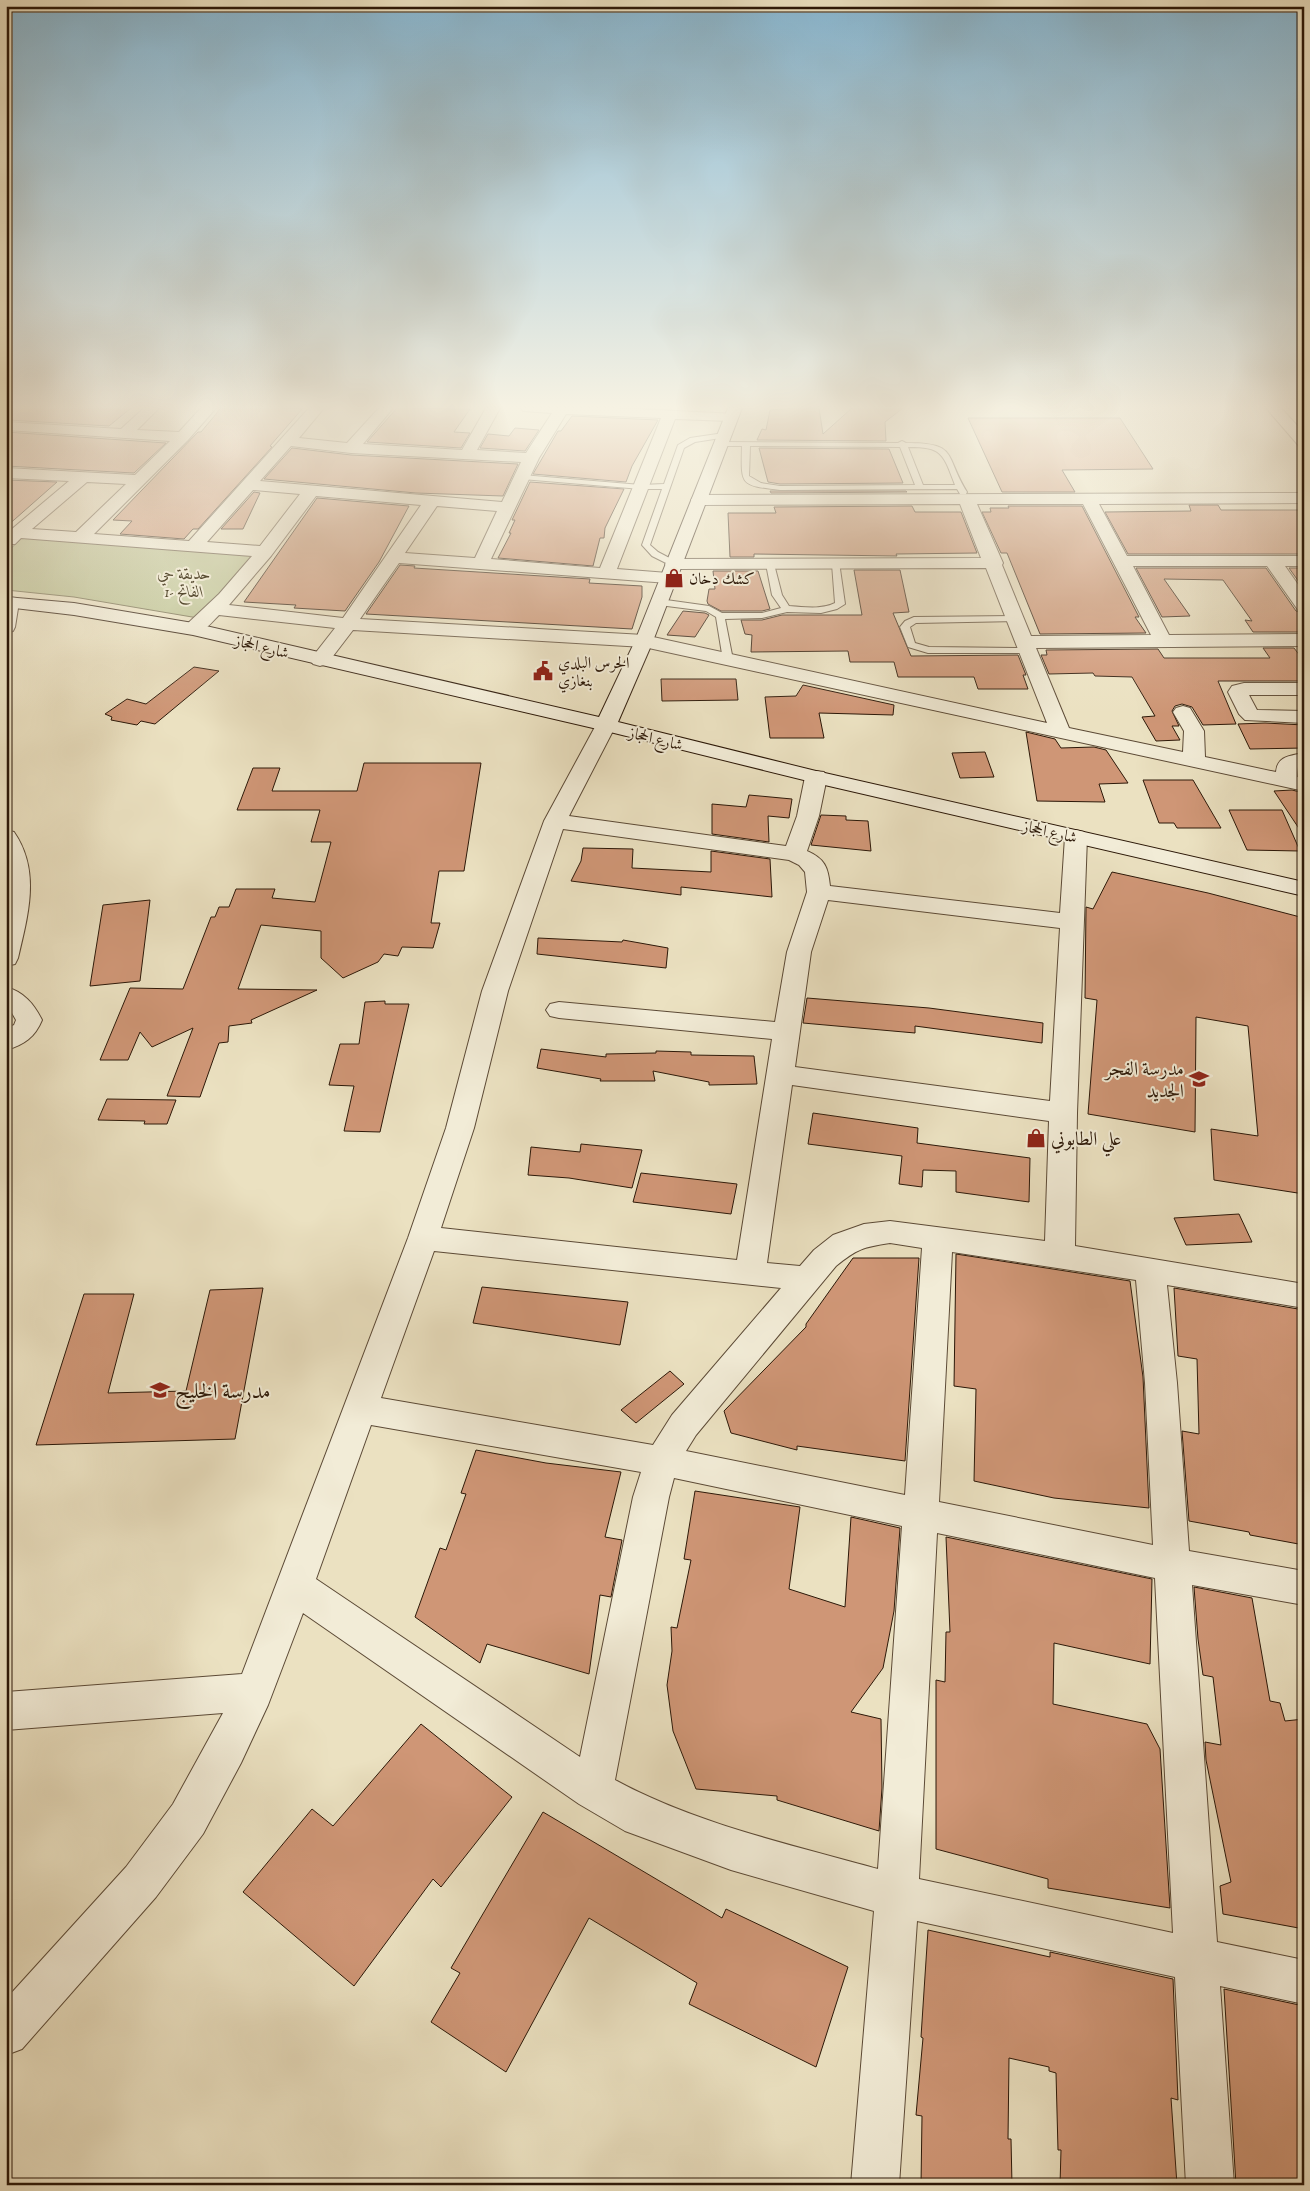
<svg xmlns="http://www.w3.org/2000/svg" width="1310" height="2191" font-family="'Sorts Mill Goudy',Amiri,serif">
  <style>
    .green { fill: #bcc190; stroke: #746c4c }
    .building { fill: #cf9676; stroke: #2c1808 }
    .lines { fill: none; stroke-linecap: round; stroke-linejoin: round }
    .lane-casing { stroke: #5c4a36; stroke-width: 2 }
    .street-casing { stroke: #5c4a36; stroke-width: 2 }
    .secondary-casing { stroke: #2c1808; stroke-width: 2 }
    .lane { fill: #f2ecd7; fill-rule: evenodd }
    .street { fill: #f2ecd7; fill-rule: evenodd }
    .secondary { fill: #f2ecd7; fill-rule: evenodd }
    .labels { text-anchor: middle; stroke-width: 4; stroke-linejoin: round; paint-order: stroke }
    .far-park-label { font-size: 16px; font-style: italic; fill: #574b31; stroke: #f2ecd7 }
    .far-poi-label { font-size: 16px; fill: #2c1808; stroke: #f2ecd7; text-anchor: start }
    .far-street-label { font-size: 16px; fill: #2c1808; stroke: #f2ecd7 }
    .poi-label { font-size: 19px; fill: #2c1808; stroke: #f2ecd7; text-anchor: end }
    .near-poi-label { font-size: 22px; fill: #2c1808; stroke: #f2ecd7; text-anchor: start }
  </style>
  <rect width="100%" height="100%" fill="#ebe1c1"/>
  <filter id="stains"><feTurbulence type="fractalNoise" baseFrequency=".004" numOctaves="4"/><feColorMatrix values="0 0 0 0 .2 0 0 0 0 .09 0 0 0 0 .02 0 0 0 .5 -.17"/></filter>
  <radialGradient id="worn" r=".72"><stop offset=".6" stop-color="#630" stop-opacity="0"/><stop offset="1" stop-color="#630" stop-opacity=".3"/></radialGradient>
  <!-- green -->
  <path class="green" d="M23 537 253 555 198 618 74 597 6 590V553Z"/>
  <!-- building -->
  <g class="building">
    <path d="M8 408H131L109 426 8 420Z"/>
    <path d="M221 408H303L270 446 272 447 198 529H193L184 539 120 534 132 521 113 520 198 432H201Z"/>
    <path d="M397 408 470 409 454 432 470 433 461 448 367 442Z"/>
    <path d="M795 408H819L823 434 852 408H903L885 422 886 441 757 440 762 429 766 430 770 410Z"/>
    <path d="M572 416 658 420 632 466 626 482 533 474 558 431H561Z"/>
    <path d="M968 418H1120L1153 469 1062 470 1075 492H1002Z"/>
    <path d="M515 428 539 430 525 451 480 448 488 434 509 436Z"/>
    <path d="M6 432 166 443 134 473 6 466Z"/>
    <path d="M292 448 351 455 518 464 503 496 416 493 264 479Z"/>
    <path d="M759 448 889 449 903 483 780 484 768 482Z"/>
    <path d="M6 480 57 482 6 527Z"/>
    <path d="M530 482 624 489 605 528 604 538H600L593 566 498 558 511 533H509L515 520H512Z"/>
    <path d="M770 491H906L907 492 771 493Z"/>
    <path d="M254 492 260 493 243 529H221Z"/>
    <path d="M317 498 409 506 379 562 345 611 294 608 296 605 244 602Z"/>
    <path d="M1189 505H1218L1221 510H1304V554H1128L1105 512 1191 511Z"/>
    <path d="M912 506 915 512H961L977 553 896 554 897 556 754 554V557H730L728 513H776L774 507Z"/>
    <path d="M1008 506H1082L1139 617H1135L1146 633 1040 634 1007 553H1001L982 512H991L990 508H1009Z"/>
    <path d="M400 565 415 566 414 568 590 579 589 583 642 586V597L632 629 366 614Z"/>
    <path d="M1136 568H1266L1296 611 1304 613V632H1253L1245 620 1252 621 1223 580 1164 579 1190 616 1162 617Z"/>
    <path d="M1289 568H1304V589Z"/>
    <path d="M854 570H900L909 612 893 613 911 656 1018 655 1026 675H1023L1028 689H978L974 677H898L894 662H850L848 651 751 652 752 635 745 634 741 620H762L782 615H862Z"/>
    <path d="M713 571H758L770 609 762 611H721L708 604 707 601 709 589H715Z"/>
    <path d="M683 611 705 613 709 615 695 637 667 635Z"/>
    <path d="M1263 648H1294L1304 661V681H1218L1236 724 1203 725 1192 707 1182 704 1175 706 1172 711 1179 726H1172L1180 740 1156 741 1142 717 1155 716 1132 677 1095 676 1093 673 1049 674 1041 655H1047L1046 650 1158 649 1164 658H1270Z"/>
    <path d="M194 667 219 671 155 724 141 721 137 725 111 720 112 717 105 714 127 699 146 704Z"/>
    <path d="M661 679H736L738 700 662 701Z"/>
    <path d="M803 685 894 705 893 715 819 713 824 738H770L765 697 796 696Z"/>
    <path d="M1265 723 1304 725V748L1250 749 1238 724Z"/>
    <path d="M1026 732 1055 739 1061 748 1094 747 1106 750 1128 783 1099 784 1105 802 1037 801Z"/>
    <path d="M985 752 994 777 960 778 952 753Z"/>
    <path d="M364 763H481L464 871H439L431 923H440L433 948 402 947 398 956 384 954 378 962 343 978 321 958V931L261 925 238 989 317 990 251 1020 252 1023 229 1026 228 1042 219 1043 200 1097 167 1096 193 1028 152 1047 140 1032 128 1060H100L130 988 183 989 211 917H215L219 907H229L236 889H275L272 898 315 902 331 842H311L320 810H237L253 768H280L272 791H357Z"/>
    <path d="M1143 780H1193L1221 828H1177L1174 823H1159Z"/>
    <path d="M1292 790 1304 793V836L1274 791Z"/>
    <path d="M749 795 792 799 789 818 768 816 769 842 712 834V804L746 807Z"/>
    <path d="M1229 810H1282L1300 851 1247 850Z"/>
    <path d="M821 815 846 816V820L868 821 871 851 811 845Z"/>
    <path d="M583 848 633 849 632 868 711 872V851L770 859 772 897 681 887V895L571 881 581 861Z"/>
    <path d="M1112 872 1208 893 1304 918V1194L1214 1180 1211 1129 1258 1136 1248 1026 1196 1017 1195 1132 1088 1114 1097 1000 1085 998 1086 907 1093 909Z"/>
    <path d="M150 900 140 981 90 986 103 905Z"/>
    <path d="M538 938 622 942 623 940 668 948 666 968 537 954Z"/>
    <path d="M807 998 929 1008 1043 1023 1042 1043 915 1026V1033L803 1023Z"/>
    <path d="M385 1001V1004H409L380 1132 344 1131 354 1086 329 1085 340 1044H359L365 1002Z"/>
    <path d="M541 1049 606 1057V1054L656 1053V1051L691 1052V1055L754 1056 757 1084 709 1085V1082L653 1071 655 1081H600L601 1079 537 1068Z"/>
    <path d="M107 1099 176 1100 167 1124H144L145 1121 98 1120Z"/>
    <path d="M813 1113 918 1128 917 1143 1030 1158 1029 1202 956 1192V1171L923 1170 922 1187 899 1184 902 1156 808 1144Z"/>
    <path d="M581 1144 642 1150 632 1188 569 1178 528 1175 531 1147 580 1152Z"/>
    <path d="M641 1173 737 1184 731 1214 633 1202Z"/>
    <path d="M1239 1214 1252 1242 1186 1245 1174 1218Z"/>
    <path d="M956 1254 1130 1281 1143 1377 1149 1508 1054 1498 974 1481 976 1389 954 1386Z"/>
    <path d="M853 1258H919L905 1461 797 1446V1450L731 1433 724 1411 806 1327V1324Z"/>
    <path d="M482 1287 628 1302 620 1345 473 1323Z"/>
    <path d="M263 1288 235 1439 36 1445 84 1294H134L108 1393 186 1391 210 1290Z"/>
    <path d="M1174 1288 1304 1310V1545L1250 1535 1249 1532 1189 1521 1182 1431 1199 1434 1197 1359 1178 1356Z"/>
    <path d="M670 1371 684 1384 636 1423 621 1410Z"/>
    <path d="M476 1450 546 1463 621 1472 605 1537 622 1540 611 1597 600 1595 589 1674 487 1644 480 1663 415 1617 440 1548 446 1550 466 1494 461 1493Z"/>
    <path d="M695 1491 800 1507 789 1589 845 1607 851 1517 900 1528 894 1611 883 1668 851 1712 881 1719 882 1788 879 1831 777 1800V1796L696 1789 673 1731 667 1685 672 1651 671 1627 677 1628 691 1560 684 1559Z"/>
    <path d="M946 1537 1152 1579 1150 1664 1054 1643 1053 1704 1147 1724 1160 1749 1170 1908 1048 1888V1879L936 1849V1680L945 1682 946 1632H950Z"/>
    <path d="M1194 1587 1252 1598 1270 1701 1280 1703 1285 1721 1304 1719V1929L1223 1914 1220 1886 1231 1882 1206 1760 1205 1742 1221 1745 1213 1677 1203 1675 1198 1639Z"/>
    <path d="M421 1724 512 1797 441 1887 433 1879 354 1986 243 1892 312 1809 333 1826Z"/>
    <path d="M543 1812 722 1918 726 1909 848 1967 816 2067 689 2004 697 1983 589 1918 506 2072 431 2022 460 1973 451 1968Z"/>
    <path d="M928 1930 1050 1957V1952L1173 1979 1178 2100 1171 2098 1177 2185H1060L1061 2150H1058L1056 2073 1049 2071V2067L1009 2058 1008 2139H1011L1012 2185H921L922 2116 916 2115 923 2038 921 2037Z"/>
    <path d="M1224 1989 1304 2006V2185H1236Z"/>
  </g>
  <g class="lines">
    <defs>
      <g id="lane">
        <path d="M724 433H727V437L695 442 684 448 650 545 658 552 677 562 678 564 674 567 652 556 642 545 662 489H641L522 479 518 477 522 475 641 485 664 484 678 445 690 438Z"/>
        <path d="M902 441 906 443C959 443 944 455 967 492L966 494H960L957 489 780 490C740 485 741 486 742 446H721L717 444 721 442 898 443ZM750 446 900 447 915 485 780 486 761 483 749 476ZM908 447C942 447 943 453 955 485H923Z"/>
        <path d="M770 561 774 564 782 595 789 606C804 607 821 610 835 603L832 564 839 562 845 604 837 609 821 613 787 612 762 618 725 619 733 660 728 663 723 660 716 617 706 611 659 605 654 602 659 599 709 606 722 613H762L781 608 772 595 766 564Z"/>
        <path d="M1015 616 1018 617V621L916 623 910 627 915 643 929 647 1028 648 1033 651 1031 653H928L908 647 900 627 905 621 914 617Z"/>
      </g>
      <g id="street">
        <path d="M144 408H159L137 430 179 432 201 408H216L188 440 94 534 189 541 309 408H324L299 438 347 443 379 408H393L363 444 462 450 486 408H500L477 450 526 453 552 413 523 411 521 408H617L736 414 738 417 736 420 731 421 675 419 617 569 668 573 674 574 677 578 674 582 668 583 399 563 360 619 644 635 1047 723 986 568 674 569 668 568 665 564 668 560 674 559 981 558 960 504 699 505 693 503 691 500 693 497 699 495 1304 493V503L1099 504 1127 556H1304V566H1285L1304 593V611L1298 610 1267 566H1133L1169 635 1304 634V646L1036 648 1069 728 1183 752 1184 731 1173 712 1176 708 1183 706 1190 708 1204 731 1205 757 1276 772C1277 756 1290 756 1304 753V765L1298 767 1297 777 1304 778V791L644 647 353 630 327 664 320 666 313 664 310 660 335 628 219 615C210 624 201 637 186 633L184 629 186 625 219 594 252 556 21 538 15 544H6V534L69 481 6 478V468L135 475 170 441 6 430V422L121 429ZM566 414 661 418 600 568 491 559 539 458ZM291 446 351 453 521 462 502 502 260 481ZM87 482 126 484 76 532 32 529ZM253 490 300 494 260 546 207 542ZM316 496 421 505 343 618 229 605 271 556ZM977 504H1083L1151 635 1031 636 1002 565 1003 563ZM437 506 497 511 475 558 405 553Z"/>
        <path d="M1266 408H1281L1304 433V448L1299 446Z"/>
        <path d="M6 597 16 598 19 602 15 627 13 631 6 633Z"/>
        <path d="M1244 683H1304V695H1249L1257 710 1304 711V723L1245 720 1239 714 1228 692 1232 686Z"/>
        <path d="M606 719 613 721 616 725 569 816 786 846 797 816 805 777 808 772 816 771 824 772 827 777 819 816 807 851C825 859 828 867 830 886L1060 913 1065 837 1068 832 1076 830 1084 832 1087 837 1077 1113 1075 1246 1304 1284V1308L1167 1285 1177 1383 1189 1551 1304 1571V1605L1192 1585 1217 1942 1304 1960V2004L1220 1986 1234 2185H1186L1175 1977 917 1921 899 2185H851L874 1911 731 1870 625 1831 579 1804 303 1613 268 1705 241 1763 203 1834 156 1897 22 2049 6 2055V1999L126 1867 173 1804 223 1713 6 1730V1692L242 1674 408 1238 446 1128 482 991 544 821 596 725 599 721ZM563 829 789 860 799 865 805 872 807 892 787 952 775 1022 559 1002 550 1004 546 1010 550 1016 559 1018 772 1039 737 1260 441 1228 474 1128 508 991ZM828 900 1060 928 1050 1101 795 1067 811 952ZM792 1085 1049 1121 1045 1241 890 1221 864 1224 833 1235 814 1250 800 1266 767 1263ZM890 1243 922 1248 905 1495 686 1451 696 1435 836 1266C857 1249 863 1247 890 1243ZM434 1251 781 1288 672 1415 653 1445 381 1398ZM952 1252 1136 1280 1145 1383 1153 1545 939 1502ZM371 1425 641 1472 633 1497 580 1757 316 1579ZM674 1478 902 1526 878 1869C789 1844 696 1824 615 1780L669 1497ZM937 1533 1155 1578 1173 1933 919 1879Z"/>
        <path d="M6 830 14 832C41 871 28 915 18 958L15 964 6 966Z"/>
        <path d="M6 987C24 992 34 1004 42 1020 35 1037 24 1045 6 1050V1029L14 1025 16 1020 12 1013 6 1008Z"/>
      </g>
      <path id="secondary" d="M728 408H742L653 641 618 722 816 771 1304 882V896L816 783 606 731 193 635 74 615 6 607V597L74 603 193 623 599 717 635 641Z"/>
    </defs>
    <!-- lane casing -->
    <use href="#lane" class="lane-casing"/>
    <!-- street casing -->
    <use href="#street" class="street-casing"/>
    <!-- secondary casing -->
    <use href="#secondary" class="secondary-casing"/>
    <!-- lane -->
    <use href="#lane" class="lane"/>
    <!-- street -->
    <use href="#street" class="street"/>
    <!-- secondary -->
    <use href="#secondary" class="secondary"/>
  </g>
  <!-- sky -->
  <linearGradient id="sky" x2="0" y2="1"><stop stop-color="#88b8d3"/><stop offset="0.57" stop-color="#f6f2e3"/><stop offset="1" stop-color="#f6f2e3" stop-opacity="0"/></linearGradient>
  <rect width="1310" height="714" fill="url(#sky)"/>
  <!-- icons -->
  <defs>
    <symbol id="shop-bare" viewBox="-9 -9 18 18"><path d="M-5-2.5h2.3a2.7 3.5 0 0 1 5.4 0H5L5.5 6h-11ZM-1.5-2.5h3a1.5 2.3 0 0 0-3 0Z" fill="#8f2418" stroke="#f2ecd7" stroke-width="2.5" paint-order="stroke"/></symbol>
    <symbol id="civic-bare" viewBox="-9 -9 18 18"><path d="M-.6-6.5H3V-4.5H.6V-3L4-1V1h2V6H-6V1h2V-1L-.6-3ZM-1.2 2.5V6h2.4V2.5Z" fill="#8f2418" stroke="#f2ecd7" stroke-width="2.5" paint-order="stroke"/></symbol>
    <symbol id="school-bare" viewBox="-9 -9 18 18"><path d="M0-5L7-2L0 1L-7-2ZM-4 1L0 2.5L4 1V4Q0 6-4 4Z" fill="#8f2418" stroke="#f2ecd7" stroke-width="2.5" paint-order="stroke"/></symbol>
  </defs>
  <g fill-rule="evenodd">
    <use href="#shop-bare" x="660" y="564" width="28" height="28"/>
    <use href="#civic-bare" x="529" y="657" width="28" height="28"/>
    <use href="#school-bare" x="1185" y="1065" width="28" height="28"/>
    <use href="#shop-bare" x="1022" y="1124" width="28" height="28"/>
    <use href="#school-bare" x="146" y="1376" width="28" height="28"/>
  </g>
  <g class="labels">
    <!-- far-park labels -->
    <g class="far-park-label">
      <text x="184" y="579">حديقة حي<tspan x="184" dy="18">الفاتح -1</tspan></text>
    </g>
    <!-- far-poi labels -->
    <g class="far-poi-label">
      <text x="689" y="584">كشك دخان</text>
      <text x="558" y="668">الحرس البلدي<tspan x="558" dy="18">بنغازي</tspan></text>
    </g>
    <!-- far-street labels -->
    <g class="far-street-label">
      <text transform="translate(262 646) rotate(14)" y="6">شارع الحجاز</text>
      <text transform="translate(656 738) rotate(14)" y="6">شارع الحجاز</text>
      <text transform="translate(1050 831) rotate(13)" y="6">شارع الحجاز</text>
    </g>
    <!-- poi labels -->
    <g class="poi-label">
      <text x="1184" y="1075">مدرسة الفجر<tspan x="1184" dy="22">الجديد</tspan></text>
      <text x="1051" y="1145" text-anchor="start">علي الطابوني</text>
    </g>
    <!-- near-poi labels -->
    <g class="near-poi-label">
      <text x="175" y="1398">مدرسة الخليج</text>
    </g>
  </g>
  <!-- margin -->
  <rect width="1310" height="2191" fill="none" stroke="#ebe1c1" stroke-width="25"/>
  <rect x="8" y="8" width="1295" height="2176" fill="none" stroke="#2c1808" stroke-width="2.5"/>
  <rect x="12" y="12" width="1285" height="2166" fill="none" stroke="#2c1808"/>
  <rect width="100%" height="100%" filter="url(#stains)"/>
  <rect width="100%" height="100%" fill="url(#worn)"/>
</svg>
